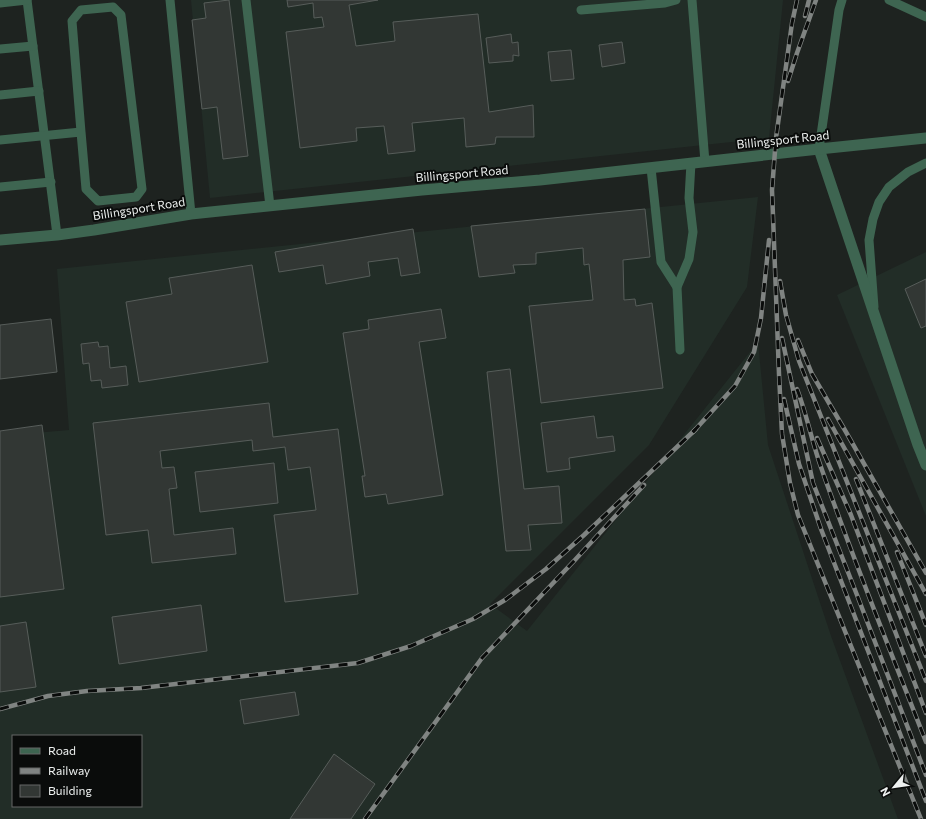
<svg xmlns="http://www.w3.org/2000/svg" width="926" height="819" font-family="Commissioner,sans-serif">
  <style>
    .built { fill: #222d27; fill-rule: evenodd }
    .building { fill: #323734; stroke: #575d5a }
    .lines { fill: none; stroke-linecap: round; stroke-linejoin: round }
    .service { stroke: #3e6551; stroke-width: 9 }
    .minor { stroke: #3e6551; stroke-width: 11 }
    .tertiary { stroke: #3e6551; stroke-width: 11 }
    .rail-casing { stroke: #808482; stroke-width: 4.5 }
    .rail { stroke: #0a0c0b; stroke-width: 3; stroke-dasharray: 9; stroke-linecap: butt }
    .labels { text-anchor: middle; stroke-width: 4; stroke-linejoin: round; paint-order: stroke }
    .street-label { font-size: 12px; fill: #edf0ef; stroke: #0a0c0b }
  </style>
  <rect width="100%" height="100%" fill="#1e2320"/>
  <!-- built -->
  <g class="built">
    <path d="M191 0H783L769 138 210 198Z"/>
    <path d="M758 197 747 287 649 445 490 604 527 631 758 342 768 445 831 636 898 819H0V436L69 430 57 269ZM13 736H141V806H13Z"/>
    <path d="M926 252V516L837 295Z"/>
  </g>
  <!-- building -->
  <g class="building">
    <path d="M229 0 248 156 223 159 217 107 202 109 192 20 206 18 204 3Z"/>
    <path d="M287 0H378L349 5 356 46 395 41 393 22 478 14 489 112 533 105 534 137H496L495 144 466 147 464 118 412 123 415 151 388 154 384 126 356 128 357 141 300 148 286 32 324 27 322 17 314 18 313 3 288 7Z"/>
    <path d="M511 34 512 43 518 42 519 56 513 55V61L489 63 486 38Z"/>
    <path d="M622 42 625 63 602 67 599 45Z"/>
    <path d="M571 50 574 79 551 81 548 52Z"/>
    <path d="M645 209 650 257 623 260 624 300 635 299 636 306 652 303 663 388 541 403 529 306 593 300 589 264 584 265 583 248 536 253V264L513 265 515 273 479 277 471 226Z"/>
    <path d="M413 229 420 273 401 276 398 258 368 262 370 276 326 284 323 265 279 272 275 252Z"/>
    <path d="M252 265 268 362 139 382 126 302 172 294 169 278Z"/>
    <path d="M926 279V326L921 328 905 289Z"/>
    <path d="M441 309 446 338 419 342 443 495 388 504 386 494 365 497 362 476H365L343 333 369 329 368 320Z"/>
    <path d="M51 319 57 372 0 379V325Z"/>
    <path d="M98 342 99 347 108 346 110 368 126 366 128 385 102 388 101 380 91 381 89 363 83 364 81 344Z"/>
    <path d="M510 369 524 489 559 486 562 523 528 525 531 550 506 551 487 372Z"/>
    <path d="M269 403 273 437 338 429 358 594 285 602 274 515 316 510 310 467 288 470 285 447 253 451 252 440 160 451 162 468 174 467 177 488 169 489 174 535 233 528 236 554 152 563 148 530 106 535 93 423Z"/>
    <path d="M594 416 597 438 613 436 615 451 569 458 570 469 547 472 541 423Z"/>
    <path d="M42 425 64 589 0 597V431Z"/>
    <path d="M274 463 278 503 200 512 195 472Z"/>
    <path d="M201 605 207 651 119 664 112 617Z"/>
    <path d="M26 622 36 687 0 692V626Z"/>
    <path d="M295 692 299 715 244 724 240 700Z"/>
    <path d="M334 754 375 784 351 819H290Z"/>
  </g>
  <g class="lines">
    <!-- service -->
    <g class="service">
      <path d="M27 0 57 235"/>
      <path d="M170 0 191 214"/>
      <path d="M246 0 270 206"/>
      <path d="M692 0 705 162"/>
      <path d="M889 0 926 17"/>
      <path d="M0 3 27 0"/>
      <path d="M581 10 665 3 676 0"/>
      <path d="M0 49 33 46"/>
      <path d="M0 95 39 91"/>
      <path d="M0 140 81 132 86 189 98 201 136 197 142 189 121 15 113 7 81 10 72 21 81 132"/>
      <path d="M819 149 839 10 842 0"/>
      <path d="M651 168 661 262 677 287"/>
      <path d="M0 187 51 182"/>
      <path d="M874 307 869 240 873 219 879 202 889 187 908 172 926 163"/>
      <path d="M680 350 677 287 689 259 693 232 689 198 691 163"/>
    </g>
    <!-- minor -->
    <path class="minor" d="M819 149 918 445 926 465"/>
    <!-- tertiary -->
    <path class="tertiary" d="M0 240 57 235 94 230 191 214 422 190 540 180 819 149 926 138"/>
    <defs>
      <g id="rail">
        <path d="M797 0 792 23 776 138 772 190 779 374 782 434 790 483 798 515 921 819"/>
        <path d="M805 16 809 0"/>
        <path d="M788 81 797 53 816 0"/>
        <path d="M780 281 786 315 799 361 926 681"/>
        <path d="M782 338 813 483 857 595 926 775"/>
        <path d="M798 340 812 374 846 432 926 573"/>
        <path d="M797 389C807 415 812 443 822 470 854 562 891 652 926 742"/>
        <path d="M784 399 799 464 821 529 926 801"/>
        <path d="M828 419 926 594"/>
        <path d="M693 432 735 386 754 352 761 318 769 240"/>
        <path d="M817 438 851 515 926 713"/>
        <path d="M856 479 926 656"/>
        <path d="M897 552 926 625"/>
        <path d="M0 709 48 696 87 691 141 688 358 663 411 646 473 619 505 600 546 569 584 535 696 429"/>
        <path d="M365 819 482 658 574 561 644 485"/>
      </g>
    </defs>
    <!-- rail casing -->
    <use href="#rail" class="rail-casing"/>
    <!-- rail -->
    <use href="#rail" class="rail"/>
  </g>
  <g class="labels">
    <!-- street labels -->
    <g class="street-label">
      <text transform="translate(783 140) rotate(-6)" y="4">Billingsport Road</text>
      <text transform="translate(462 174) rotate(-5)" y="4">Billingsport Road</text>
      <text transform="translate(139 209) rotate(-9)" y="4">Billingsport Road</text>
    </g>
  </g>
  <!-- legend -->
  <rect x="12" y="735" width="130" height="72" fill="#0a0c0b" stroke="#656766"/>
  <rect x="20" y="748" width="20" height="6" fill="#3e6551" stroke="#656766"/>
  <text x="48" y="755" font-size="12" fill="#edf0ef">Road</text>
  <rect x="20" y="768" width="20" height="6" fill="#808482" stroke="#656766"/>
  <text x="48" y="775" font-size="12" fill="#edf0ef">Railway</text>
  <rect x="20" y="785" width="20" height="12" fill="#323734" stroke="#656766"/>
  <text x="48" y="795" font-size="12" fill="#edf0ef">Building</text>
  <!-- north arrow -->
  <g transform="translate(894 787) rotate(241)" stroke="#0a0c0b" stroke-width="3" paint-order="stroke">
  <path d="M0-3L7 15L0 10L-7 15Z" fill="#edf0ef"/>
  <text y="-6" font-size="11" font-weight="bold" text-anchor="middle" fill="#edf0ef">N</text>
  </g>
</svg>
